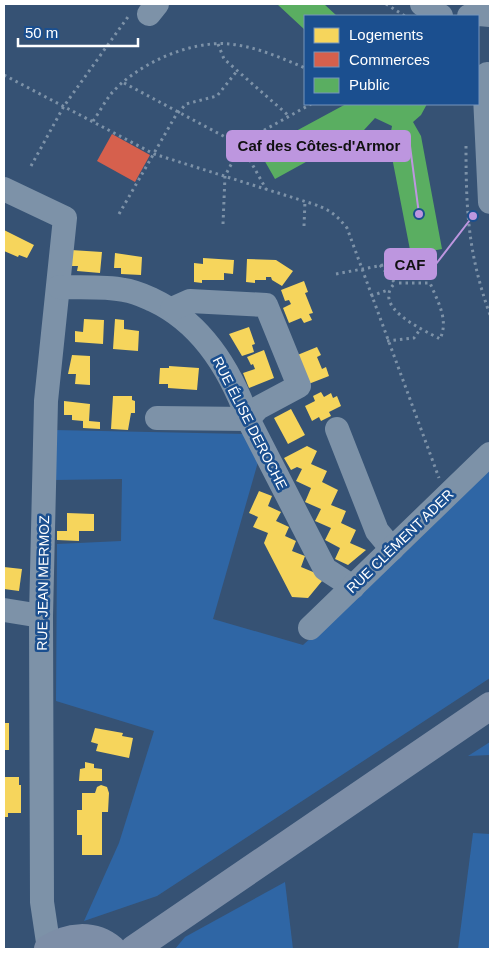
<svg xmlns="http://www.w3.org/2000/svg" width="494" height="953" font-family="Helvetica,sans-serif">
  <style>
    .green { fill: #2f66a5 }
    .homes { fill: #f6d55c }
    .shops { fill: #d6604d }
    .public { fill: #5aae61 }
    .lines { fill: none; stroke-linecap: round; stroke-linejoin: round }
    .path { stroke: #7d92a8; stroke-width: 3; stroke-dasharray: 2.5 4; stroke-linecap: butt }
    .minor { stroke: #7d92a8; stroke-width: 24 }
    .major { stroke: #7d8ea7; stroke-width: 28 }
    .labels { text-anchor: middle; stroke-width: 5; stroke-linejoin: round; paint-order: stroke }
    .street-label { font-size: 14px; fill: #fff; stroke: #1b4f8f }
    .leader { fill: none; stroke: #bd96df; stroke-width: 2 }
    .callout-dot { fill: #bd96df; stroke: #1b4f8f; stroke-width: 2 }
    .callout { fill: #bd96df; stroke: #bd96df; stroke-width: 2 }
    .callout-label { font-size: 15px; text-anchor: middle; font-weight: bold; fill: #111 }
  </style>
  <rect width="100%" height="100%" fill="#365274"/>
  <!-- green -->
  <g class="green">
    <path d="M54 430 246 434 258 462 213 619 303 645 413 545 490 469V678L157 896 84 921 119 843 154 731 56 701 57 544 121 541 122 479 55 480Z"/>
    <path d="M490 742V755L468 756Z"/>
    <path d="M473 833 490 834V949H458Z"/>
    <path d="M285 882 293 949H175L185 937Z"/>
  </g>
  <!-- homes -->
  <g class="homes">
    <path d="M4 230 34 245 27 258 19 255 18 257 4 251Z"/>
    <path d="M71 250 102 252 100 273 77 271 78 266H70Z"/>
    <path d="M115 253 142 257 141 275 121 274V268H114Z"/>
    <path d="M203 258 234 260 233 274 224 273V280H202V283L194 282V263L203 264Z"/>
    <path d="M247 259 276 260 293 271 282 286 272 280 271 277H266V280H255V283L246 282Z"/>
    <path d="M304 281 308 292 305 293 313 313 309 314 312 320 304 323 301 318 289 323 283 308 291 304 289 300 285 301 281 290Z"/>
    <path d="M84 319 104 320 103 344 75 342V331L83 332Z"/>
    <path d="M115 319 124 320V329L139 331 138 351 113 349Z"/>
    <path d="M249 327 255 344 252 345 254 352 242 356 229 334Z"/>
    <path d="M317 347 321 355 317 357 322 369 326 367 329 376 306 385 295 356Z"/>
    <path d="M264 350 274 378 249 388 243 373 255 369 253 364 251 365 247 357Z"/>
    <path d="M72 355 90 356V385L75 384 76 374H68Z"/>
    <path d="M169 366 199 368 197 390 168 388V384H159L160 368H169Z"/>
    <path d="M321 392 324 397 331 393 333 398 337 396 341 406 329 412 331 416 321 421 319 417 312 421 305 406 315 401 313 396Z"/>
    <path d="M113 396H132V400L135 401V413H131L128 430 111 429Z"/>
    <path d="M64 401 90 404 89 421 100 422V429L83 428V421L72 420V415H64Z"/>
    <path d="M291 409 305 435 288 444 274 418Z"/>
    <path d="M307 446 317 451 311 464 327 471 322 482 338 490 331 505 346 511 341 523 356 530 350 543 366 550 348 565 335 559 340 548 325 540 331 528 315 521 321 509 305 502 311 488 296 481 302 469 297 467 291 470 284 458Z"/>
    <path d="M259 491 272 496 268 506 281 512 276 521 289 527 285 536 296 541 292 551 305 556 301 567 318 574 322 581 308 598 292 597 264 543 268 533 253 527 258 517 249 513Z"/>
    <path d="M67 513 94 514V531H79V541L57 540V531H67Z"/>
    <path d="M4 567 22 569 19 591 4 589Z"/>
    <rect x="4" y="723" width="5" height="27"/>
    <path d="M95 728 123 733 122 736 133 738 129 758 96 751 98 744 91 742Z"/>
    <path d="M85 762 94 764V768L102 769V781H79L80 769 85 768Z"/>
    <path d="M4 777H19V785H21V813H8V817H4Z"/>
    <path d="M101 785 107 787 109 793 108 812H102V855H82V835H77V810H82V793H95L97 787Z"/>
  </g>
  <!-- shops -->
  <path class="shops" d="M112 134 150 155 135 182 97 161Z"/>
  <!-- public -->
  <g class="public">
    <path d="M277 4H324L337 16H305V30Z"/>
    <path d="M346 104H427L421 115 413 122 421 136 442 249 411 255 389 142 392 126 375 118 364 130 275 179 259 151Z"/>
  </g>
  <g class="lines">
    <!-- path -->
    <g class="path">
      <path d="M386 4 405 16"/>
      <path d="M218 44 224 59 289 116"/>
      <path d="M4 75 154 154 310 203C327 208 336 214 347 228L439 478"/>
      <path d="M124 83 242 146 266 189"/>
      <path d="M93 121C99 113 104 103 110 95 135 65 190 40 229 44 254 46 282 58 305 68"/>
      <path d="M466 146C466 211 468 253 490 315"/>
      <path d="M31 166 64 106 130 14"/>
      <path d="M119 214 176 115 186 104 217 96 237 71"/>
      <path d="M223 224 225 176 243 142 311 104"/>
      <path d="M304 226 305 201"/>
      <path d="M380 265 395 283C371 307 422 329 440 339 449 320 438 302 430 283H395"/>
      <path d="M336 274 436 255"/>
      <path d="M371 296 388 290"/>
      <path d="M387 341 414 338 421 328"/>
    </g>
    <!-- minor -->
    <g class="minor">
      <path d="M422 4 441 16"/>
      <path d="M149 14 157 4"/>
      <path d="M469 16 479 14 490 15"/>
      <path d="M487 74 485 96 490 202"/>
      <path d="M4 189 65 218 46 401 41 616 42 902 49 949"/>
      <path d="M59 287C80 288 103 286 124 290 134 291 144 296 153 300 202 323 230 369 248 419L325 569 353 587"/>
      <path d="M157 418 248 419 258 408 299 386 266 305 190 301 172 309"/>
      <path d="M337 429 377 531 392 549"/>
      <path d="M4 610 41 616"/>
      <path d="M310 628 490 454"/>
    </g>
    <!-- major -->
    <g class="major">
      <path d="M48 949C68 936 93 933 112 949"/>
      <path d="M134 949 490 706"/>
    </g>
  </g>
  <g class="labels">
    <!-- street labels -->
    <g class="street-label">
      <text transform="translate(250 423) rotate(63)" y="5">RUE ÉLISE DEROCHE</text>
      <text transform="translate(400 541) rotate(-44)" y="5">RUE CLÉMENT ADER</text>
      <text transform="translate(43 583) rotate(-89)" y="5">RUE JEAN MERMOZ</text>
    </g>
  </g>
  <!-- callouts -->
  <path class="leader" d="M419 214L410 146M473 216L436 264"/>
  <g class="callout-dot">
    <circle cx="419" cy="214" r="5"/>
    <circle cx="473" cy="216" r="5"/>
  </g>
  <g class="callout">
    <rect x="227" y="131" width="183" height="30" rx="5"/>
    <rect x="385" y="249" width="51" height="30" rx="5"/>
  </g>
  <g class="callout-label">
    <text x="319" y="151">Caf des Côtes-d'Armor</text>
    <text x="410" y="270">CAF</text>
  </g>
  <!-- border -->
  <rect width="494" height="953" fill="none" stroke="#ffffff" stroke-width="10"/>
  <!-- legend -->
  <rect x="304" y="15" width="175" height="90" fill="#1b4f8f" stroke="#7695bc"/>
  <rect x="314" y="28" width="25" height="15" fill="#f6d55c" stroke="#7695bc"/>
  <text x="349" y="40" font-size="15" fill="#ffffff">Logements</text>
  <rect x="314" y="52" width="25" height="15" fill="#d6604d" stroke="#7695bc"/>
  <text x="349" y="65" font-size="15" fill="#ffffff">Commerces</text>
  <rect x="314" y="78" width="25" height="15" fill="#5aae61" stroke="#7695bc"/>
  <text x="349" y="90" font-size="15" fill="#ffffff">Public</text>
  <!-- scale -->
  <path d="M18 38v8h120v-8" fill="none" stroke="#ffffff" stroke-width="2.5"/>
  <text x="25" y="38" font-size="15" fill="#ffffff" stroke="#1b4f8f" stroke-width="4" paint-order="stroke">50 m</text>
</svg>
